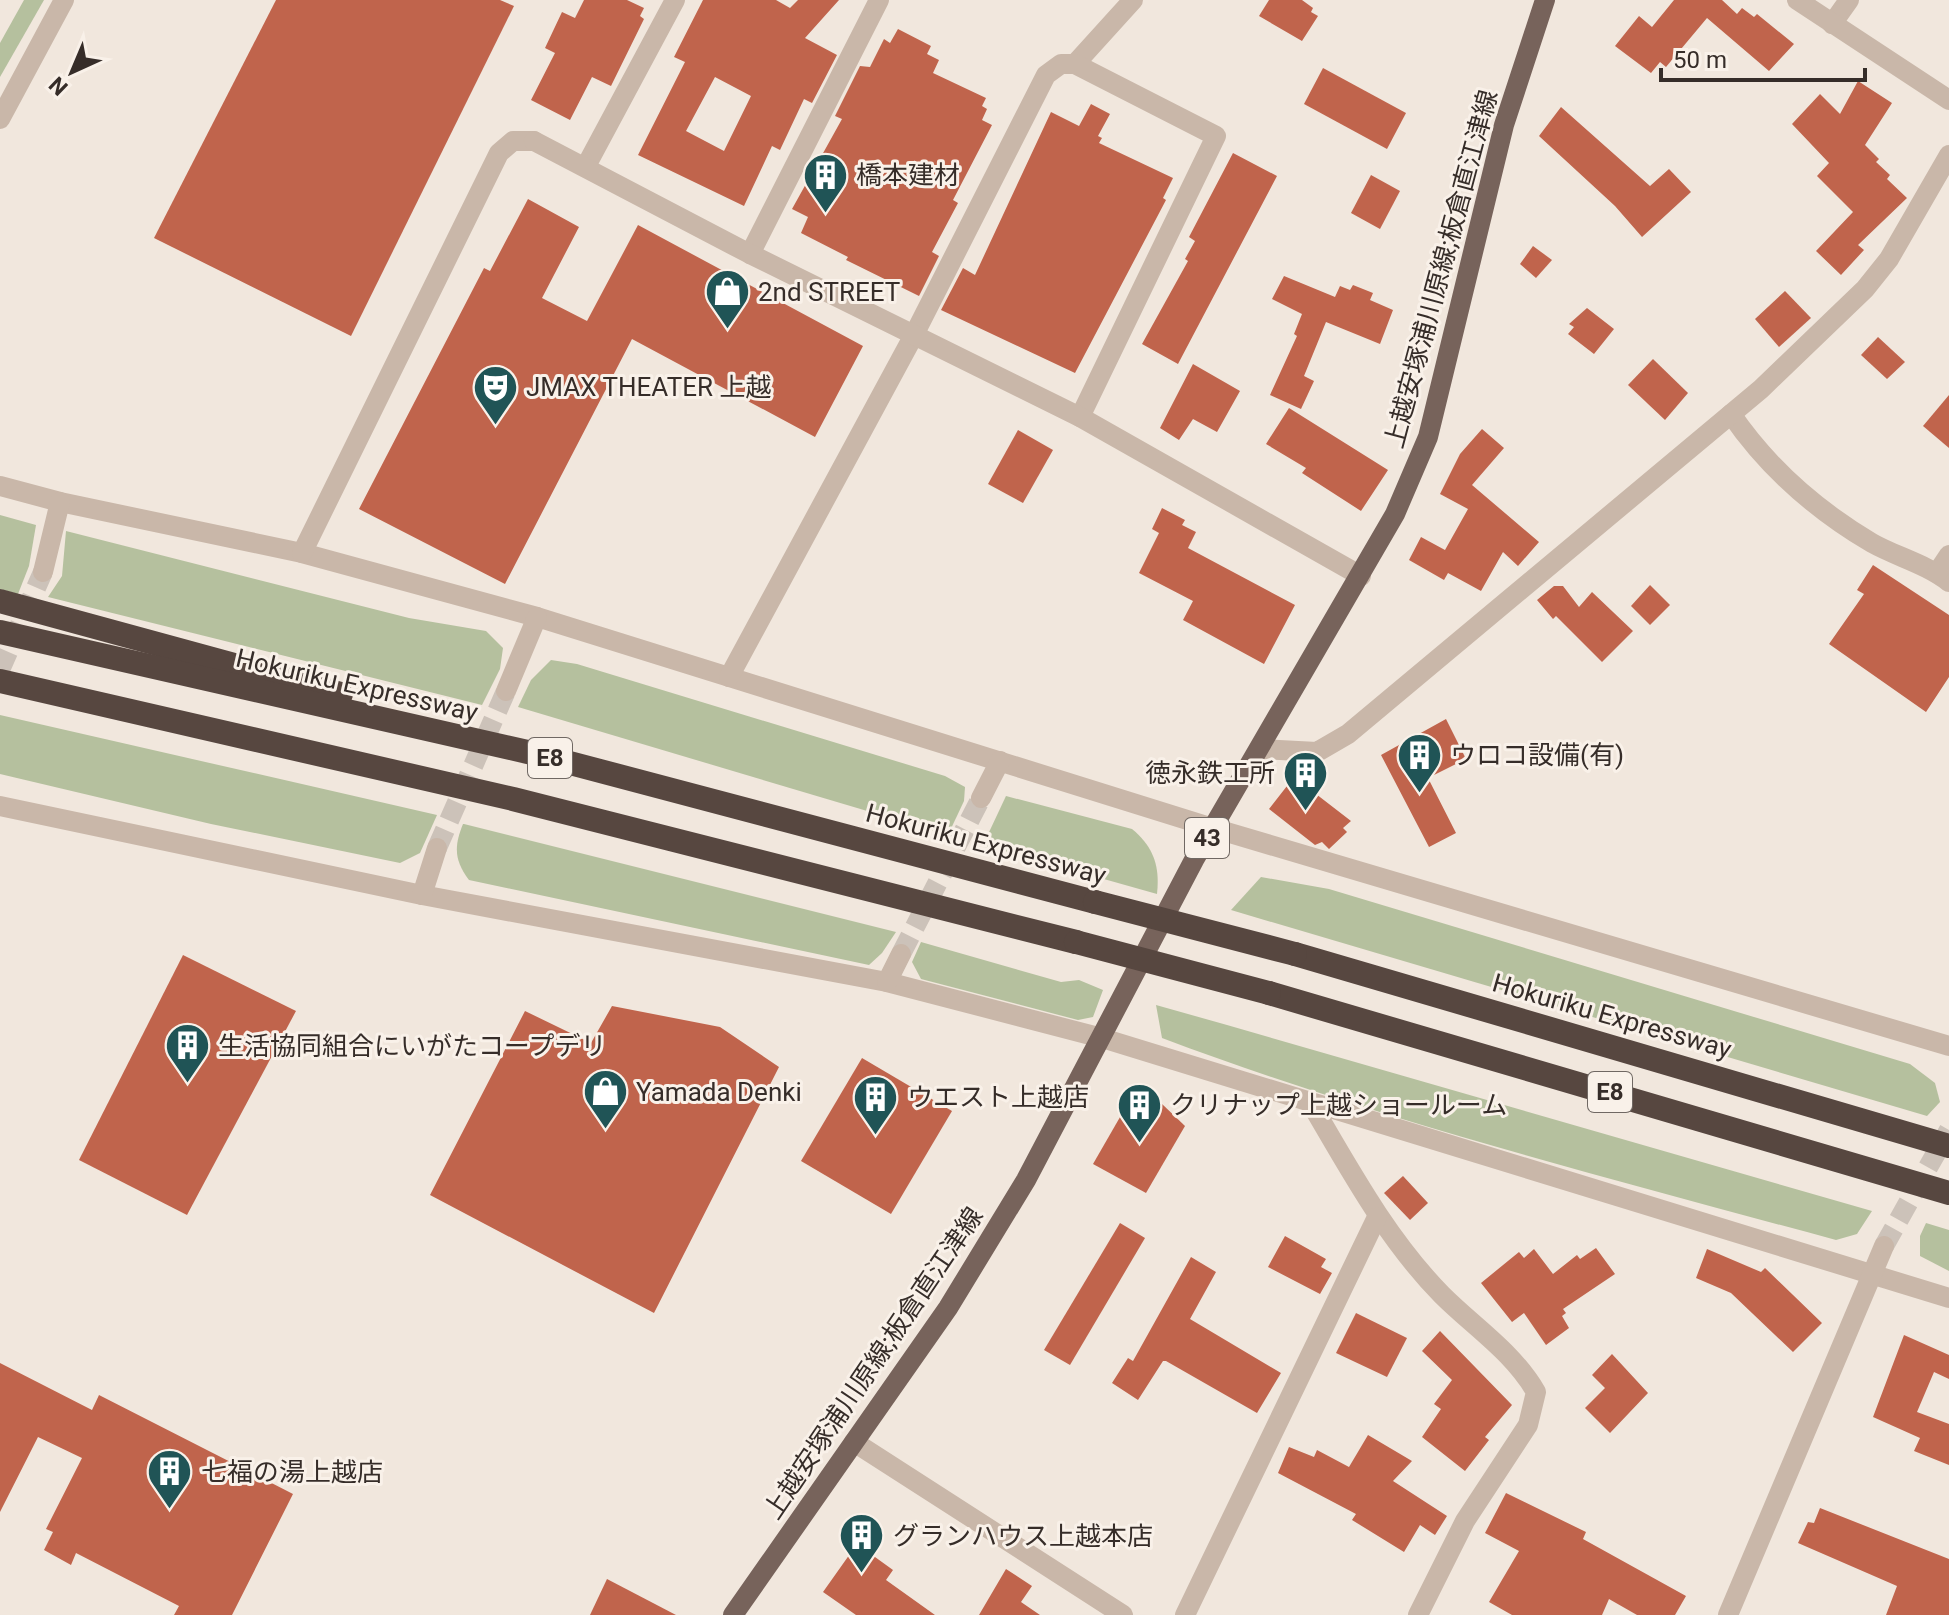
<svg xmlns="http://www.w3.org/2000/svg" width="1949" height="1615" font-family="Roboto,'Noto Sans JP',sans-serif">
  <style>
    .green { fill: #b5c09e }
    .building { fill: #c0644c; fill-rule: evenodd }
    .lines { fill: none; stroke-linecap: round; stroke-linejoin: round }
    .minor-tunnel { stroke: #ccc2b9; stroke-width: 20; stroke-dasharray: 20 10; stroke-linecap: butt }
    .minor { stroke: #c9b7a9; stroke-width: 20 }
    .tertiary { stroke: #c9b7a9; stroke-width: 20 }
    .primary { stroke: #77635b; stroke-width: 20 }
    .motorway { stroke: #574740; stroke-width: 24 }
    .motorway-bridge { stroke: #574740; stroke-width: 24 }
    .labels { text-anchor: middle; stroke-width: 6; stroke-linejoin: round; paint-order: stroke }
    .shield { fill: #f9f1e9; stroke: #706863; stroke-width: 2 }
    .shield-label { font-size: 24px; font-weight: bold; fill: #362d29 }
    .poi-label { font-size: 26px; fill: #362d29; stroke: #f9f1e9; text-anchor: start }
    .street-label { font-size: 26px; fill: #362d29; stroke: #f9f1e9 }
  </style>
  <rect width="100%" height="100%" fill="#f1e7dd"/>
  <!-- green -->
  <g class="green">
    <path d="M24 0H44L0 77V43Z"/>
    <path d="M0 515 36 525 29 566 18 594 0 589Z"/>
    <path d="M66 531 409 618 486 631 503 648 500 669 482 705 48 597 62 576Z"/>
    <path d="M551 660 577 664 945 776 965 787 964 801 948 835 518 707 531 680Z"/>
    <path d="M0 715 437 815 420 853 400 863 211 824 0 774Z"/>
    <path d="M1006 796 1132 829C1154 847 1160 867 1157 894L983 845Z"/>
    <path d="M463 824H464L896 932 882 953 869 965 469 880C454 860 454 846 463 824Z"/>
    <path d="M1261 877 1329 889 1910 1064 1935 1083 1940 1102 1927 1116 1231 910Z"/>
    <path d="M921 942 1061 982 1079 980 1103 990 1093 1017 1078 1020 921 979 912 962Z"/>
    <path d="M1156 1005 1227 1025 1872 1211 1857 1234 1836 1240C1611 1179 1380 1120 1162 1038Z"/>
    <path d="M1926 1223 1949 1230V1271L1920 1256V1236Z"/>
  </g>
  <!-- building -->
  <g class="building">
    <path d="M276 0H500L514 6 351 336 154 238Z"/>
    <path d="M584 0H627L644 8 640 16 644 19 611 86 592 77 570 120 531 100 555 53 545 48 562 12 575 18Z"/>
    <path d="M703 0H776L790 8 798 0H839L805 38 837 55 812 103 804 99 780 150 772 146 744 206 638 155 685 62 674 57ZM715 77 751 96 724 151 686 131Z"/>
    <path d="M1269 0H1302L1313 8 1311 12 1318 16 1302 41 1259 16Z"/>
    <path d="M1674 0H1722L1737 14 1742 8 1754 17 1757 14 1794 44 1769 71 1707 18 1666 67 1660 62 1651 73 1615 46 1639 16 1652 27Z"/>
    <path d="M898 29 931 46 927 54 939 60 933 73 986 98 982 106 987 109 982 120 992 125 953 200 958 203 932 252 939 256 919 296 846 260 848 257 801 233 808 217 792 209 842 119 835 116 860 66 870 67 884 39 890 43Z"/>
    <path d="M1323 68 1406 113 1387 149 1304 104Z"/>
    <path d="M1858 81 1892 103 1865 145 1879 159 1876 162 1890 175 1887 179 1907 198 1858 245 1864 250 1841 275 1816 251 1853 212 1817 176 1829 163 1792 124 1820 94 1840 114Z"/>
    <path d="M1091 104 1110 114 1098 136 1102 138 1099 143 1173 178 1163 198 1166 200 1075 373 941 310 963 268 975 275 1051 112 1079 126Z"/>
    <path d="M1561 107 1650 186 1669 169 1691 192 1642 237 1615 206 1539 136Z"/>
    <path d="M1233 153 1277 176 1178 364 1142 344 1188 261 1185 259 1195 241 1189 237Z"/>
    <path d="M1371 175 1400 191 1380 229 1351 213Z"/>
    <path d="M528 199 579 227 542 298 587 321 638 225 863 346 815 437 632 339 505 584 359 509 484 268 490 271Z"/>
    <path d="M1533 246 1552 260 1536 278 1520 264Z"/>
    <path d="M1284 276 1335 297 1340 286 1350 290 1353 285 1373 293 1370 300 1393 310 1380 344 1326 322 1304 376 1314 381 1301 409 1270 395 1297 336 1294 334 1302 314 1272 299Z"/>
    <path d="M1785 291 1811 318 1779 347 1755 319Z"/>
    <path d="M1587 308 1614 329 1594 354 1568 334 1574 327 1569 324Z"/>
    <path d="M1878 337 1905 362 1887 379 1861 355Z"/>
    <path d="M1653 359 1688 393 1665 420 1628 385Z"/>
    <path d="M1193 364 1240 391 1217 432 1193 419 1179 440 1160 428Z"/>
    <path d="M1949 395V448L1923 426Z"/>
    <path d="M1289 408 1388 470 1361 511 1302 473 1306 468 1266 444Z"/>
    <path d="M1482 429 1504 448 1472 485 1539 542 1518 566 1503 552 1481 591 1448 573 1444 580 1409 560 1421 537 1445 550 1468 509 1440 494 1460 454Z"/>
    <path d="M1018 430 1053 450 1023 503 988 484Z"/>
    <path d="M1162 508 1185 520 1182 525 1196 532 1188 548 1295 605 1264 664 1183 620 1193 601 1139 573 1159 533 1152 529Z"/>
    <path d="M1873 565 1949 615V677L1926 712 1829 644 1864 594 1857 590Z"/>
    <path d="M1650 585 1670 605 1650 625 1631 606Z"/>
    <path d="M1554 586H1563L1579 607 1592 592 1633 631 1602 662 1556 616 1553 619 1537 600Z"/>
    <path d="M1446 719 1466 759 1428 778 1456 833 1429 847 1381 755Z"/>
    <path d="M1294 777 1351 821 1343 828 1347 832 1329 849 1322 842 1315 845 1269 809Z"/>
    <path d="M183 955 296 1011 187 1215 79 1160Z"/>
    <path d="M612 1006 720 1027 779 1067 654 1313 430 1195 525 1011 591 1043Z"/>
    <path d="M862 1058 952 1111 891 1214 801 1161Z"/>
    <path d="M1131 1098 1161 1103 1185 1126 1146 1193 1093 1164Z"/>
    <path d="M1403 1176 1428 1203 1410 1220 1384 1193Z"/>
    <path d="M1120 1223 1145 1238 1070 1365 1044 1350Z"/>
    <path d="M1285 1236 1326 1259 1321 1267 1332 1273 1320 1294 1268 1267Z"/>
    <path d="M1596 1248 1615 1274 1563 1309 1566 1313 1562 1316 1569 1328 1546 1345 1524 1313 1512 1322 1481 1283 1519 1252 1524 1258 1534 1249 1553 1274 1577 1255 1580 1259Z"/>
    <path d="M1707 1249 1761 1272 1765 1268 1822 1323 1793 1352 1731 1293 1696 1278Z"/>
    <path d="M1191 1257 1216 1272 1190 1319 1281 1373 1257 1413 1166 1361H1163L1138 1400 1112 1383 1128 1358 1133 1361Z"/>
    <path d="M1356 1313 1407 1338 1387 1377 1336 1353Z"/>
    <path d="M1440 1331 1512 1405 1485 1437 1489 1440 1465 1471 1422 1437 1441 1409 1434 1404 1452 1380 1422 1351Z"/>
    <path d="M1904 1335 1949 1355V1379L1934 1372 1917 1412 1949 1424V1465L1914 1451 1920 1438 1873 1417Z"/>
    <path d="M1612 1354 1648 1393 1610 1433 1585 1408 1605 1388 1592 1375Z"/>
    <path d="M0 1363 92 1410 99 1395 293 1494 232 1615H174L179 1606 76 1553 71 1565 44 1550 53 1532 46 1529 82 1458 38 1437 0 1512Z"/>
    <path d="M1368 1435 1412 1461 1393 1481 1447 1516 1435 1535 1420 1525 1404 1552 1352 1520 1356 1514 1278 1473 1289 1447 1314 1457 1317 1450 1349 1467Z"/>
    <path d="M1506 1493 1586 1532 1583 1539 1686 1596 1675 1615H1637L1609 1599 1602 1615H1512L1489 1602 1519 1551 1485 1533Z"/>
    <path d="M1820 1508 1949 1559V1615H1886L1897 1586 1798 1543 1808 1522 1814 1523Z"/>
    <path d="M857 1544 893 1570 886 1580 935 1615H856L823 1592Z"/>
    <path d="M1006 1569 1032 1586 1021 1602 1040 1615H979Z"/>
    <path d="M607 1579 676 1615H590Z"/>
  </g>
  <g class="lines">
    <!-- minor-tunnel -->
    <g class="minor-tunnel">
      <path d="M0 670 43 572"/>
      <path d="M437 848 506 691"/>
      <path d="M901 954 981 798"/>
      <path d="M1884 1246 1949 1130"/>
    </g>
    <!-- minor -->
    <g class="minor">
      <path d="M1832 24 1849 0"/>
      <path d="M1075 64 1133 0"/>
      <path d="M586 166 675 0"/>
      <path d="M750 254 879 0"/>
      <path d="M1731 414C1768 468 1816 510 1872 543 1897 557 1926 564 1949 582"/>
      <path d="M0 486 60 502 302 553 537 617 1213 828 1949 1046"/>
      <path d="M302 553 499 153 513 141H534"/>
      <path d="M43 572 60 502"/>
      <path d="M1937 573 1949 555"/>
      <path d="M729 677 915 333 1046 75 1061 64H1075L1216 136 1080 417"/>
      <path d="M506 691 537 617"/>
      <path d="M1261 749 1317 752 1348 734 1761 389 1865 289 1889 259 1949 155"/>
      <path d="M981 798 1000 761"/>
      <path d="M0 806 422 895 887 982 1102 1038 1949 1298"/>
      <path d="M422 895 437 848"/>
      <path d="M887 982 901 954"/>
      <path d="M1310 1102C1350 1170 1387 1239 1442 1295 1474 1327 1513 1352 1536 1392L1528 1425 1465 1521 1418 1615"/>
      <path d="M854 1442 1123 1615"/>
      <path d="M1185 1615 1377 1217"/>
      <path d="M1728 1615 1884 1246"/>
    </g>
    <!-- tertiary -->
    <g class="tertiary">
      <path d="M1797 0 1949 100"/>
      <path d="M0 119 64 0"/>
      <path d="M534 141 750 254 1080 417 1361 576"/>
    </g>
    <!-- primary -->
    <path class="primary" d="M733 1615 948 1308 1026 1180 1194 860 1395 514 1428 437 1504 125 1545 0"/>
    <!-- motorway -->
    <g class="motorway">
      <path d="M0 601 341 694"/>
      <path d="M0 632 532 753 1095 902"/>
      <path d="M0 681 513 799 1076 942"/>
      <path d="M1295 954 1949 1146"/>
      <path d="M1269 993 1949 1193"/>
    </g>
    <!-- motorway-bridge -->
    <g class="motorway-bridge">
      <path d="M1095 902 1295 954"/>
      <path d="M1076 942 1269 993"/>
    </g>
  </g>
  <!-- icons -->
  <defs>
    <symbol id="building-pin" viewBox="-11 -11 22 30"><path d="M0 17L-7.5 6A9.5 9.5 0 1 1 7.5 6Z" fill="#205456" stroke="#f9f1e9"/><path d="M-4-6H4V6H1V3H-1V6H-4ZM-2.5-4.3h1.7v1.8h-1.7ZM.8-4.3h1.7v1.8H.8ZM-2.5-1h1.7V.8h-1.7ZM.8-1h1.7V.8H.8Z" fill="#fff"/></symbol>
    <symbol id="shop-pin" viewBox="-11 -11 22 30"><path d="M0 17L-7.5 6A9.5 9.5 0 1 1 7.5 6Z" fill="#205456" stroke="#f9f1e9"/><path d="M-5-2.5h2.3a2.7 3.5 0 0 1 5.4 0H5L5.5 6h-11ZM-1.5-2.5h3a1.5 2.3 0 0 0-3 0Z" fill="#fff"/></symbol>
    <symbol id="theatre-pin" viewBox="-11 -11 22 30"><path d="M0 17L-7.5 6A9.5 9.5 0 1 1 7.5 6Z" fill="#205456" stroke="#f9f1e9"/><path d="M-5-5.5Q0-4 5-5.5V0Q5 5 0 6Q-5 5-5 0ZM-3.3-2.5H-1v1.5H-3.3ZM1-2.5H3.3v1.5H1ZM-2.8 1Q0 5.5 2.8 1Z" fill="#fff"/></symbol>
  </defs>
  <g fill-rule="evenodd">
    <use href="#building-pin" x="800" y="150" width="51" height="69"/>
    <use href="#shop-pin" x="702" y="266" width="51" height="69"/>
    <use href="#theatre-pin" x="470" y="362" width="51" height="69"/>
    <use href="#building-pin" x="1394" y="730" width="51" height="69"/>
    <use href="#building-pin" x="1280" y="748" width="51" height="69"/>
    <use href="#building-pin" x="162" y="1020" width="51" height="69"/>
    <use href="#shop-pin" x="580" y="1066" width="51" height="69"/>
    <use href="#building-pin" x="850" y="1072" width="51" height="69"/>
    <use href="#building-pin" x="1114" y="1080" width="51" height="69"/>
    <use href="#building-pin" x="144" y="1446" width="51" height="69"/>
    <use href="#building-pin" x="836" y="1510" width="51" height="69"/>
  </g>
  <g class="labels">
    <!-- shield labels -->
    <g class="shield">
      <rect x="528" y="738" width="44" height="40" rx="6"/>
      <rect x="1185" y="818" width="44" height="40" rx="6"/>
      <rect x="1588" y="1072" width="44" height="40" rx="6"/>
    </g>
    <g class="shield-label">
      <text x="550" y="766">E8</text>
      <text x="1207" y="846">43</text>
      <text x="1610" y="1100">E8</text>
    </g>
    <!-- poi labels -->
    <g class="poi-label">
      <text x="856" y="184">橋本建材</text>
      <text x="758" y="301">2nd STREET</text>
      <text x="526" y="396">JMAX THEATER 上越</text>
      <text x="1450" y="764">ウロコ設備(有)</text>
      <text x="1275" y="782" text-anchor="end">徳永鉄工所</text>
      <text x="218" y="1055">生活協同組合にいがたコープデリ</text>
      <text x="636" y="1101">Yamada Denki</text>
      <text x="907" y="1106">ウエスト上越店</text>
      <text x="1170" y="1114">クリナップ上越ショールーム</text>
      <text x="201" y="1481">七福の湯上越店</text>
      <text x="893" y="1545">グランハウス上越本店</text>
    </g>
    <!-- street labels -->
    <g class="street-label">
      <text transform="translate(1441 269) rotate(-75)" y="9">上越安塚浦川原線;板倉直江津線</text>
      <text transform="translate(357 685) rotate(13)" y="9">Hokuriku Expressway</text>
      <text transform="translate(986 844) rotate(15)" y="9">Hokuriku Expressway</text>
      <text transform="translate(1612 1016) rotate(16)" y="9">Hokuriku Expressway</text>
      <text transform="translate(873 1363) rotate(-56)" y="9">上越安塚浦川原線;板倉直江津線</text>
    </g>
  </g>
  <!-- north arrow -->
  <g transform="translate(72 72) rotate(224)" stroke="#f9f1e9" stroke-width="6" paint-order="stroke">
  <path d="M0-6L14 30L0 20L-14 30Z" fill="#362d29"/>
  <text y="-12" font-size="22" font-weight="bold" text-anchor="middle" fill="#362d29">N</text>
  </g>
  <!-- scale -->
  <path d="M1661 68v12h204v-12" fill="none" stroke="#362d29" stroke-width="4"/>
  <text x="1673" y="68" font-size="24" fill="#362d29" stroke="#f9f1e9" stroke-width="6" paint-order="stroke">50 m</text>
</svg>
